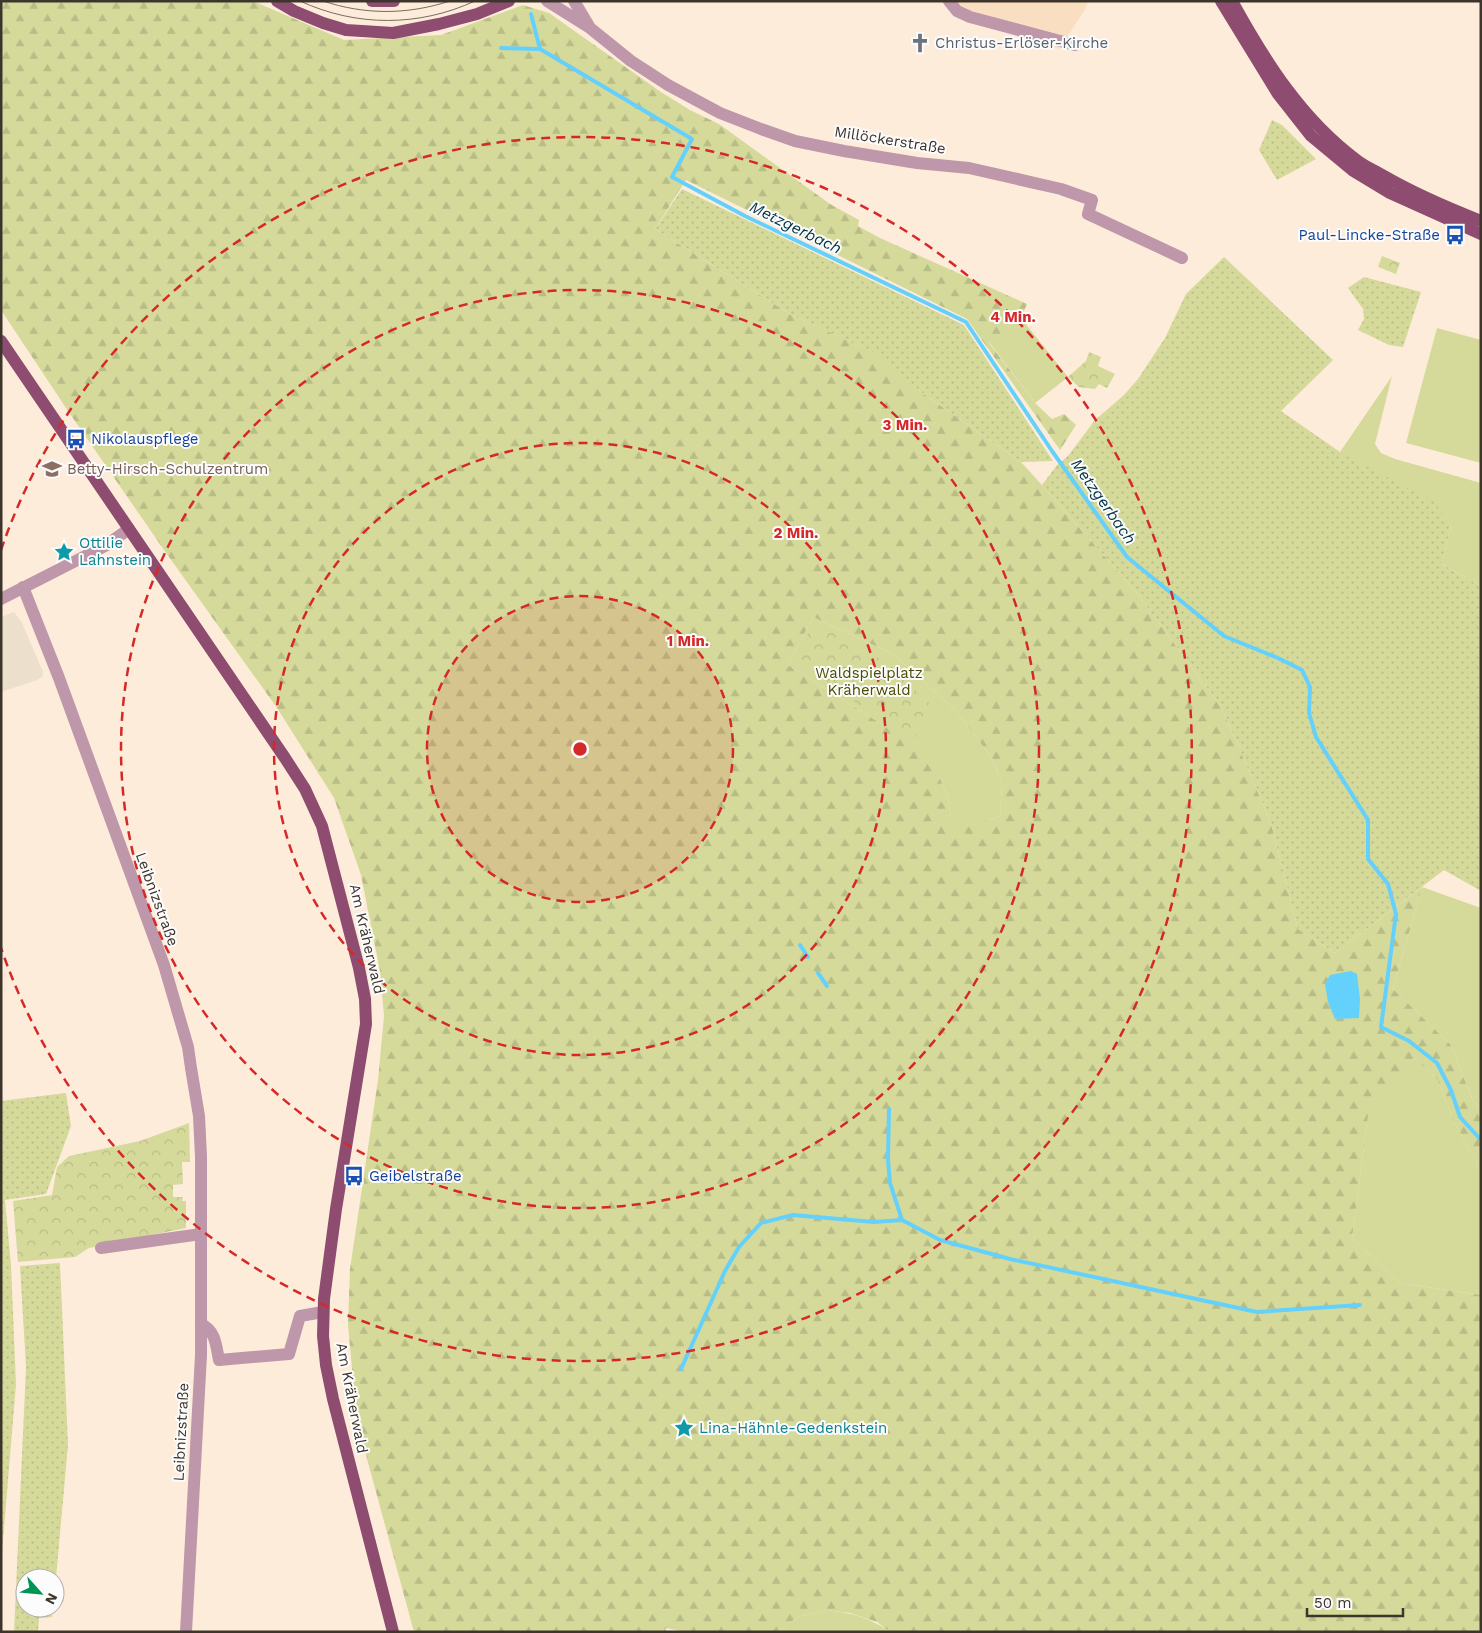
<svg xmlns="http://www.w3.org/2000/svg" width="1482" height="1633" font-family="'Work Sans',sans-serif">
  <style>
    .built { fill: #fadec1 }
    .education { fill: #ece0cd }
    .grass { fill: #d5da9b }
    .forest { fill: url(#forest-firs); fill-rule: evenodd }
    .park { fill: url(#park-crowns) }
    .garden { fill: url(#garden-dots) }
    .water { fill: #64d0fc }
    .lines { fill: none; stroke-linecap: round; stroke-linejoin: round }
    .stream { stroke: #64d0fc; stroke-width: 4 }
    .minor { stroke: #be97aa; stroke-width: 12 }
    .major { stroke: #8e4c70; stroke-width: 12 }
    .tram { stroke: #766b60; stroke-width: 1 }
    .ring { fill: none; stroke: #d62828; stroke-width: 2.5; stroke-dasharray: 9 6 }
    .labels { text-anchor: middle; stroke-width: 4; stroke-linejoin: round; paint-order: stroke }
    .worship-label { font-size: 15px; fill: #5b616d; stroke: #fcfcfc; text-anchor: start }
    .street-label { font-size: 15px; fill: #3d352c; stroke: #fcfcfc }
    .transit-label { font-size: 15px; fill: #164399; stroke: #fcfcfc; text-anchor: start }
    .education-label { font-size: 15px; fill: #785e54; stroke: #fcfcfc; text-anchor: start }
    .culture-label { font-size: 15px; fill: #0d838f; stroke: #fcfcfc; text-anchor: start }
    .park-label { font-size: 15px; fill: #4a4c01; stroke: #fcfcfc }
    .water-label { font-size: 16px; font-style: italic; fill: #003446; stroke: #fcfcfc }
    .centre { fill: #d62828; stroke: #fcfcfc; stroke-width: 2.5 }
    .ring-label { font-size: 15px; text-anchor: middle; font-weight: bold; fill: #d62828; stroke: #fcfcfc; stroke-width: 4; stroke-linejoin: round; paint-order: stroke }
  </style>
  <defs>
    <pattern id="forest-firs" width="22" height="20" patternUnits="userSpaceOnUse" patternTransform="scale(1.25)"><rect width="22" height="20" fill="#d5da9b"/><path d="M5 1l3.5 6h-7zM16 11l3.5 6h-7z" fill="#b8bc86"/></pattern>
    <pattern id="park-crowns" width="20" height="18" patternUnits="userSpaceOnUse" patternTransform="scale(1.25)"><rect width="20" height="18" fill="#d5da9b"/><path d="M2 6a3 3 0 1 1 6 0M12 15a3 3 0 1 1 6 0" fill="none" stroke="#b8bc86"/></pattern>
    <pattern id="garden-dots" width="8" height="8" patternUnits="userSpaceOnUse" patternTransform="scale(1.25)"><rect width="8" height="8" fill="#d5da9b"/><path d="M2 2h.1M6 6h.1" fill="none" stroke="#b8bc86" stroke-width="1.8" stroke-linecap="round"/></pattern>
  </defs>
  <rect width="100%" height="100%" fill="#feecda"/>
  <!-- built -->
  <path class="built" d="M941 1H1088L1085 10 1059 49 954 16Z"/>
  <!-- education -->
  <path class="education" d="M14 612 22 623 43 672 42 677 37 680 1 692V617Z"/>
  <!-- grass -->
  <g class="grass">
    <path d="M1021 318 1068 377 1035 403 989 342Z"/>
    <path d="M1437 328 1481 340V463L1406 443Z"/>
    <path d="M1392 376 1375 444 1381 453 1395 459 1481 483V586L1442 564 1451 525 1340 452Z"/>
    <path d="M813 617 893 654 955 710 992 758 1002 784 1000 816 950 833 951 819 948 799 939 776 883 725 788 665Z"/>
    <path d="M1422 887 1481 908V1109L1473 1101 1451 1045 1393 989Z"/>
    <path d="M1414 1058 1438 1080 1453 1120 1481 1170V1295L1400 1283 1352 1238 1368 1115Z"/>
    <path d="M826 1610C851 1613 869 1617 890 1632H776L798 1617Z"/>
  </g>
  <!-- forest -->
  <path class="forest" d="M1 1H253L344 40 441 35 523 5 549 13 661 92 690 110 719 124 830 204 859 220 858 226 880 238 1027 304 1021 318 989 343 1035 403 1052 419 1064 414 1076 425 1060 450 967 319 686 180 655 229 792 315 880 355 914 387 1021 462 1042 485 1136 592 1222 708 1271 823 1298 929 1335 953 1422 887 1393 989 1451 1045 1473 1101 1481 1109V1170L1453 1120 1438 1080 1414 1058 1368 1116 1352 1238 1400 1283 1481 1295V1632H890L877 1622 850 1613 826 1610 798 1617 776 1632H686L666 1628 665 1632H414L357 1422 348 1325 350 1269 378 1080 384 1016 380 971 361 875 334 798 277 708 164 550 68 411 1 310ZM813 617 893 654 955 710 992 758 1002 784 1000 816 951 832V819L948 799 939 776 908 743 883 725 788 665Z"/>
  <!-- park -->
  <g class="park">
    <path d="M1382 256 1400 263 1396 274 1378 267Z"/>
    <path d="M1089 352 1101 357 1098 366 1115 374 1107 388 1099 384 1095 389 1079 387 1068 377 1086 361Z"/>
    <path d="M818 626 834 632 884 661 900 673 922 698 941 711 913 739 891 722 863 708 833 686 794 663 810 629Z"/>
    <path d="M189 1123 190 1162H182L183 1184 173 1185V1197H183L182 1201H186V1228L89 1248 75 1257 18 1262 13 1201 52 1195 57 1167 69 1156 140 1141Z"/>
  </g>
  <!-- garden -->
  <g class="garden">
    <path d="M1272 120 1282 125 1316 159 1277 180 1259 150Z"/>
    <path d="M682 189 964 325 1053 461 1021 462 914 387 879 355 792 315 655 229Z"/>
    <path d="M1224 257 1333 360 1281 411 1340 452 1434 502 1451 525 1442 564 1481 586V891L1444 870 1335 953 1298 929 1271 823 1222 708 1136 592 1042 485 1057 465 1068 456 1095 420 1124 395 1138 379 1165 338 1186 294Z"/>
    <path d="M1364 277 1421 292 1403 347 1389 345 1358 330 1364 319 1363 309 1348 288Z"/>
    <path d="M66 1093 71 1126 46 1194 5 1200 11 1265 16 1384 1 1565V1101Z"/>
    <path d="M60 1263 68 1445 55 1589V1578H25V1608H53L52 1617 39 1618 38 1632H14L26 1367 20 1266Z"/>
  </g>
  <!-- water -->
  <path class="water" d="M1351 971 1357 974 1360 999 1359 1018 1335 1019 1328 1002 1325 984 1330 975Z"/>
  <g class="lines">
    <!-- stream -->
    <g class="stream">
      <path d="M531 14 540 49"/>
      <path d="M501 48 540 49 692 139 672 177 745 216 966 322 1052 451 1127 557 1224 636 1278 658 1302 670 1310 687 1309 713 1316 737 1368 820V859L1388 884 1396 914 1381 1027 1409 1041 1437 1063 1451 1090 1460 1117 1481 1140"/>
      <path d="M800 945 808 957"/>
      <path d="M818 973 827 986"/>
      <path d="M889 1109 888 1160 890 1183 902 1220"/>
      <path d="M681 1369 725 1271 739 1247 761 1223 793 1215 874 1222 902 1220 940 1240 1010 1259 1257 1312 1360 1305"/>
    </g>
    <!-- minor -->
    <g class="minor">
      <path d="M547 1 590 28 631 61 668 85 720 113 761 129 795 141 844 151 917 163 969 168 1061 189 1092 200 1088 214 1182 258"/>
      <path d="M574 1 589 26"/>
      <path d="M949 1 957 11 970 17 1075 45"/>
      <path d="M23 587 59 678 164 965 188 1047 191 1068 199 1116 201 1157V1355L186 1632"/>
      <path d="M1 599 105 546 129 529"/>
      <path d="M101 1248 201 1234"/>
      <path d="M201 1324C216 1331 216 1346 219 1360L289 1354 300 1316 323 1312"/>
    </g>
    <!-- major -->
    <g class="major">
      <path d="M277 1 294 11 323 23 346 30 393 33 439 24 477 14 509 1"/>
      <path d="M372 1H394"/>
      <path d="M1221 1 1278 94 1311 136 1352 170 1390 193 1481 234"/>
      <path d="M1232 1C1265 61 1302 120 1358 161 1366 167 1376 171 1384 176 1415 194 1448 208 1481 221"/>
      <path d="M1 341 285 758 305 789 322 826 359 968 365 999 366 1024 336 1209 324 1299 323 1336 326 1365 333 1399 393 1632"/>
    </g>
    <!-- tram -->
    <g class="tram">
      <path d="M300 1C356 27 419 27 475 1"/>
      <path d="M323 1C365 15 407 15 450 1"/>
    </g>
  </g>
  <!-- distance rings -->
  <circle cx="580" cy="749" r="153" fill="#d62828" fill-opacity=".12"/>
  <g class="ring">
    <circle cx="580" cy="749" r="153"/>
    <circle cx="580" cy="749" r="306"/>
    <circle cx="580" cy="749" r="459"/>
    <path d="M1 550A612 612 0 1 1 1 948"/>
  </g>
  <!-- icons -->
  <defs>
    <symbol id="church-bare" viewBox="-9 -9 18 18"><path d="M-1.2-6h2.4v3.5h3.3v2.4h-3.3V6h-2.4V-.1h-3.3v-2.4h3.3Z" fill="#6b7280" stroke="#fcfcfc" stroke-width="2.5" paint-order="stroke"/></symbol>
    <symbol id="bus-bare" viewBox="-9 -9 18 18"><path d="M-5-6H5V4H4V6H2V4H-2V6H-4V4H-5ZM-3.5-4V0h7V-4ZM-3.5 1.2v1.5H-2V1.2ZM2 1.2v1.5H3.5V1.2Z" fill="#1a4fb4" stroke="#fcfcfc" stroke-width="2.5" paint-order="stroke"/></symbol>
    <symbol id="school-bare" viewBox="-9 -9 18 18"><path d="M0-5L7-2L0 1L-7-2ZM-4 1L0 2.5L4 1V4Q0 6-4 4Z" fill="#8d6e63" stroke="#fcfcfc" stroke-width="2.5" paint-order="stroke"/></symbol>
    <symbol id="sight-bare" viewBox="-9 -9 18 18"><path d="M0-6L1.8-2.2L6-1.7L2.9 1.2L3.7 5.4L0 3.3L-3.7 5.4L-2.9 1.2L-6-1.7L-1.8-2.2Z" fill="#0f9aa8" stroke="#fcfcfc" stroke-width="2.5" paint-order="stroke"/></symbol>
  </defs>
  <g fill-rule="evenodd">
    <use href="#church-bare" x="906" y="29" width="28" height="28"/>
    <use href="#bus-bare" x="1441" y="221" width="28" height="28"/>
    <use href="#bus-bare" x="62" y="425" width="28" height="28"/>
    <use href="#school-bare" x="38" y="455" width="28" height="28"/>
    <use href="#sight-bare" x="50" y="538" width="28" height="28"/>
    <use href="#bus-bare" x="340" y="1162" width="28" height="28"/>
    <use href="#sight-bare" x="670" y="1414" width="28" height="28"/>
  </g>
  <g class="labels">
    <!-- worship labels -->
    <g class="worship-label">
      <text x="935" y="48">Christus-Erlöser-Kirche</text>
    </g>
    <!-- street labels -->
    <g class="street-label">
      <text transform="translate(890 140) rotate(9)" y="5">Millöckerstraße</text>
      <text transform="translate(157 899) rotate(70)" y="5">Leibnizstraße</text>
      <text transform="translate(367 939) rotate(77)" y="5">Am Kräherwald</text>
      <text transform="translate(352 1398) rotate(79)" y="5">Am Kräherwald</text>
      <text transform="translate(181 1432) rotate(-87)" y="5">Leibnizstraße</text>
    </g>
    <!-- transit labels -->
    <g class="transit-label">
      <text x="1440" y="240" text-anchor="end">Paul-Lincke-Straße</text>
      <text x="91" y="444">Nikolauspflege</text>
      <text x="369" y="1181">Geibelstraße</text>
    </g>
    <!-- education labels -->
    <g class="education-label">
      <text x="67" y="474">Betty-Hirsch-Schulzentrum</text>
    </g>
    <!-- culture labels -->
    <g class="culture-label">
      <text x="79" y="548">Ottilie<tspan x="79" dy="17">Lahnstein</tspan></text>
      <text x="699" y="1433">Lina-Hähnle-Gedenkstein</text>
    </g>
    <!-- park labels -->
    <g class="park-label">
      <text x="869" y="678">Waldspielplatz<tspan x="869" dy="17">Kräherwald</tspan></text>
    </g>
    <!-- water labels -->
    <g class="water-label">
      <text transform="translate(796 227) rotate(26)" y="6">Metzgerbach</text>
      <text transform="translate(1104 501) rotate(55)" y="6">Metzgerbach</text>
    </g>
  </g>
  <circle cx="580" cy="749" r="8" class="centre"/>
  <g class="ring-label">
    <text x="1013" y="322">4 Min.</text>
    <text x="905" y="430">3 Min.</text>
    <text x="796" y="538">2 Min.</text>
    <text x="688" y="646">1 Min.</text>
  </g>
  <!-- border -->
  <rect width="1482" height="1633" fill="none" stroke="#3d352c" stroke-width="5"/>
  <!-- north arrow -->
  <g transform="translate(40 1593) rotate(117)"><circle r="24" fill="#fcfcfc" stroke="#b0aca9"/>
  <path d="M0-4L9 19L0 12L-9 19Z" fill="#009556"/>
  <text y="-8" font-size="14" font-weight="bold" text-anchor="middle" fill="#3d352c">N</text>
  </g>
  <!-- scale -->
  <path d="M1307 1608v8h96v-8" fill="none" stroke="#3d352c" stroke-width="2.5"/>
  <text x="1314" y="1608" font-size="15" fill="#3d352c" stroke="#fcfcfc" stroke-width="4" paint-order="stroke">50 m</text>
</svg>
